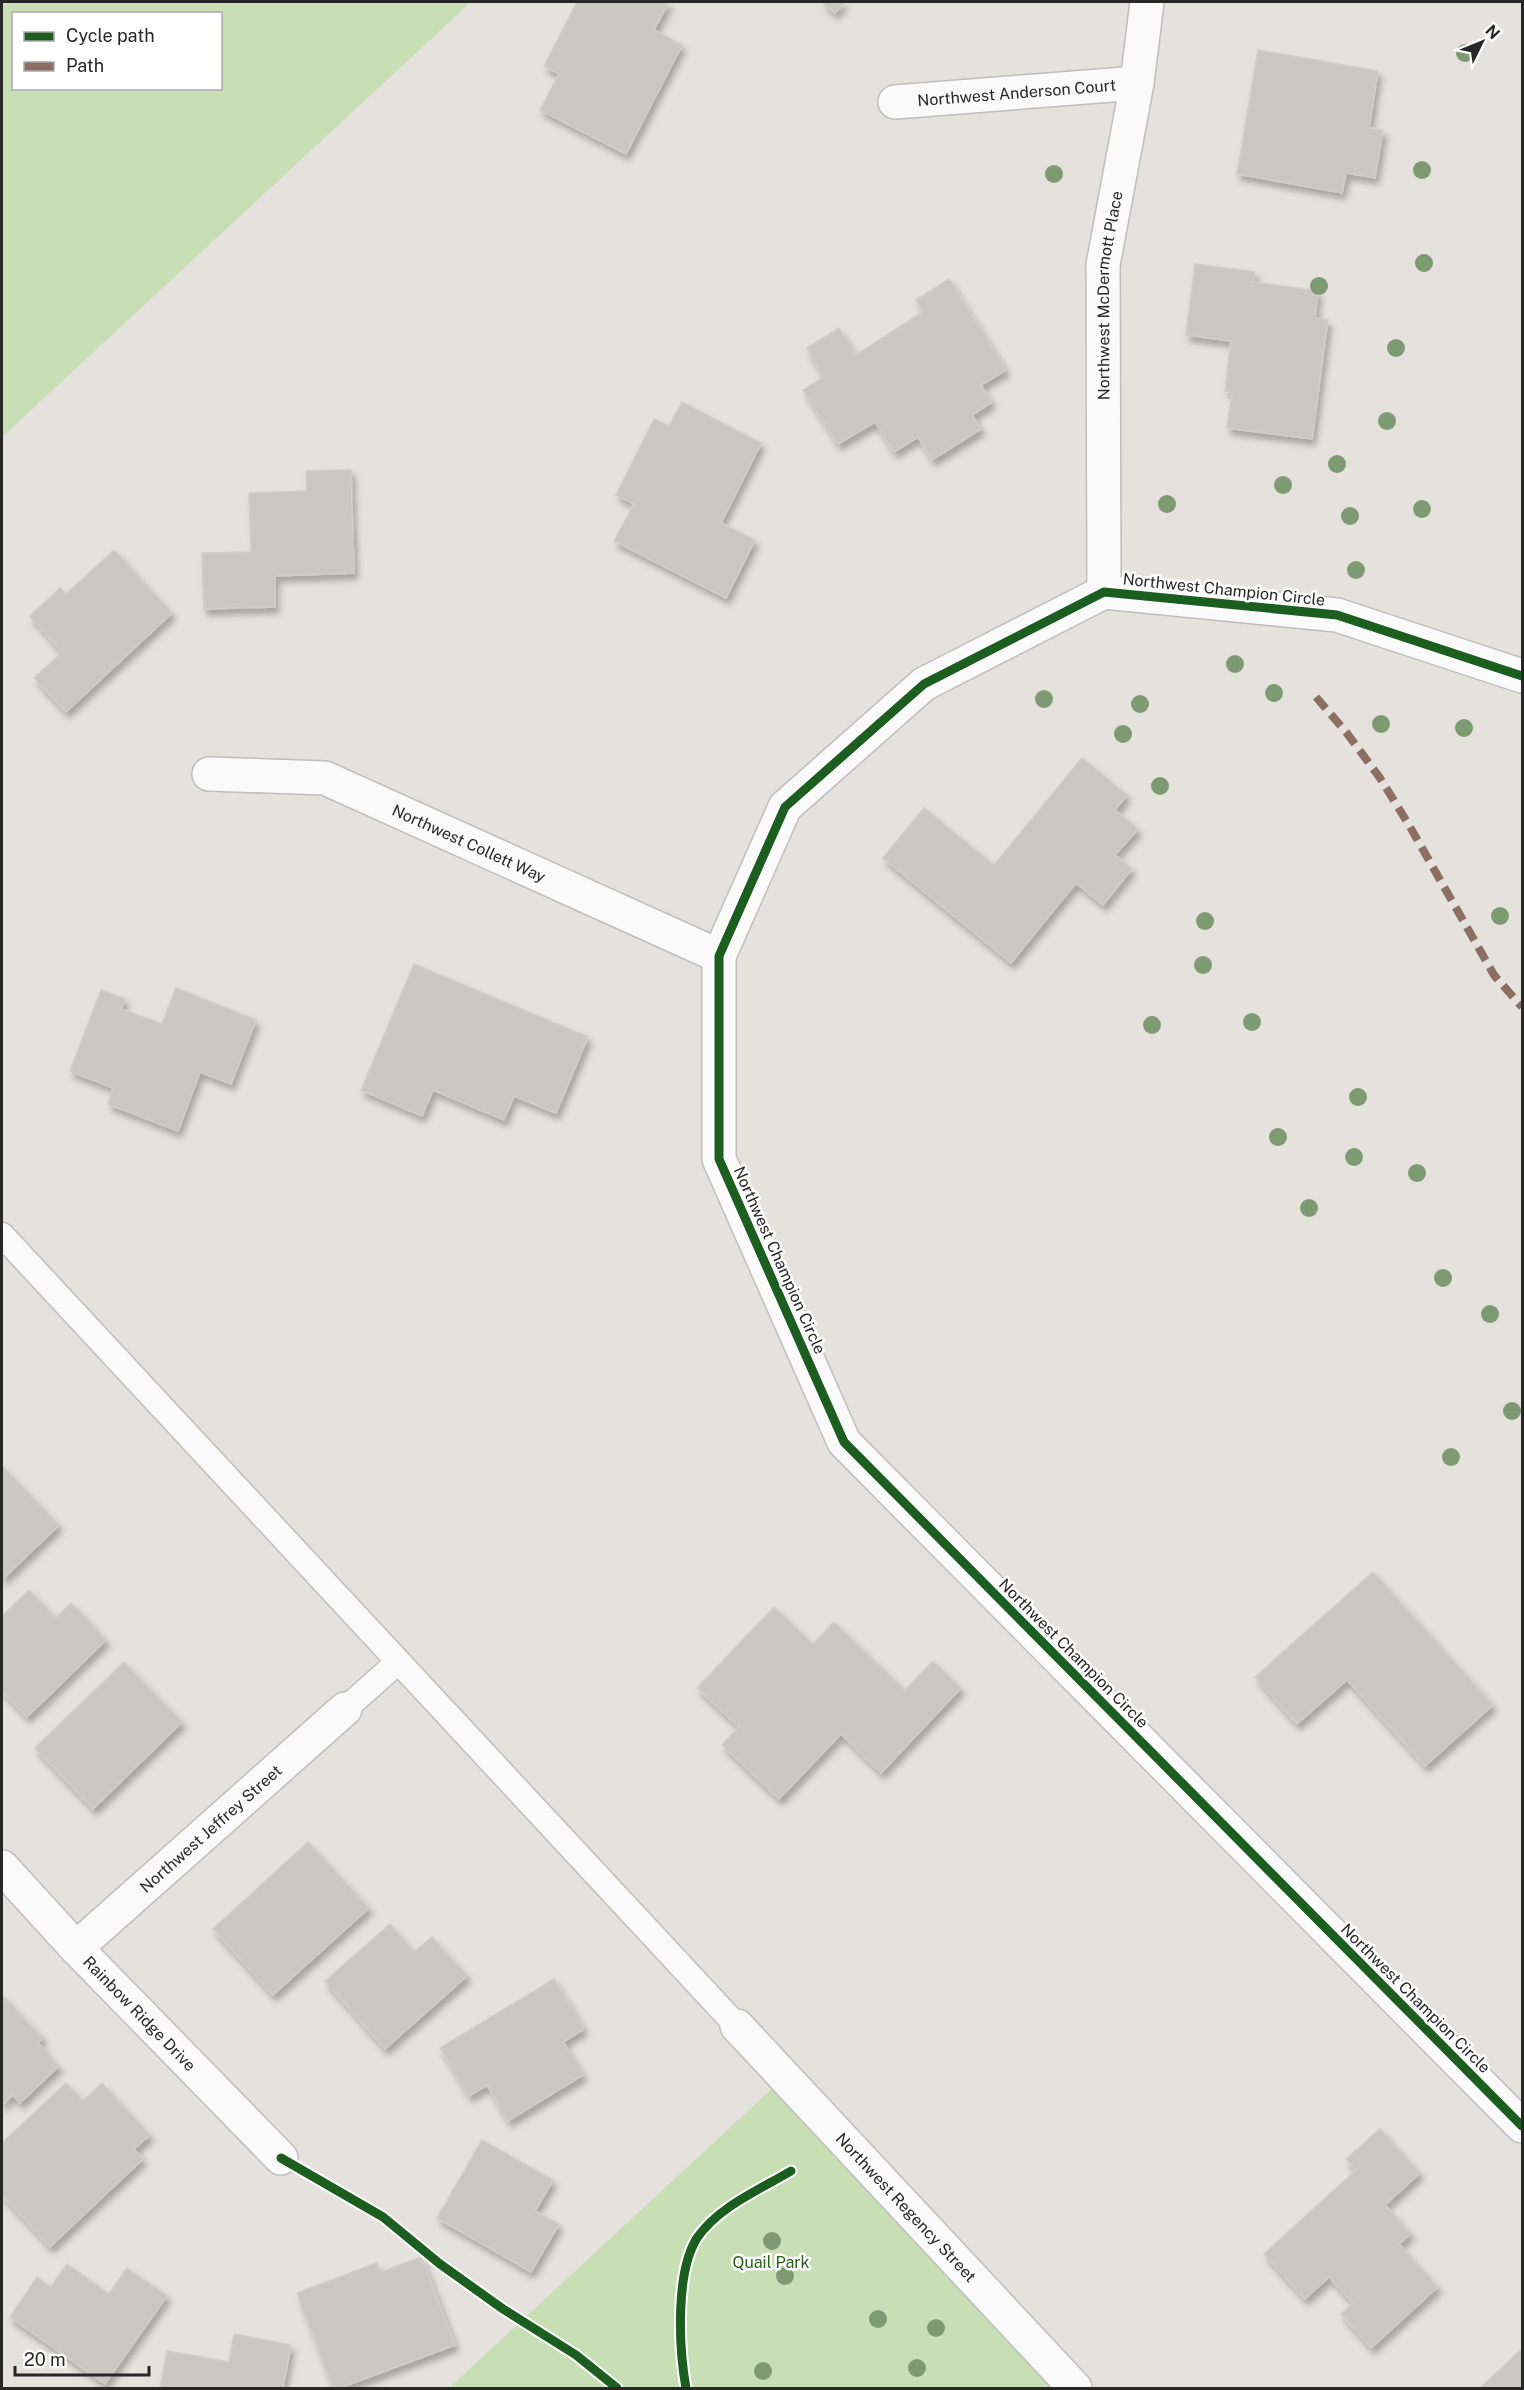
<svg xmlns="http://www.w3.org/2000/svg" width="1524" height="2390" font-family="'Public Sans',sans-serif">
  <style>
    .green { fill: #c8dfb6; fill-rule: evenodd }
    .building { fill: #cac7c3; stroke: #d0cdc9; stroke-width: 1.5; filter: url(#shadow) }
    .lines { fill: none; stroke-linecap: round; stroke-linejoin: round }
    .lane-casing { stroke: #bfbdbe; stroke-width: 27 }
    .street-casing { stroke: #bfbdbe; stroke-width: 36 }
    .lane { stroke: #fbfafa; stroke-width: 24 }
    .street { stroke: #fbfafa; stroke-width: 33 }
    .quiet { stroke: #8d6e63; stroke-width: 8; stroke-dasharray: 15 8; stroke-linecap: butt }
    .cycleway-casing { stroke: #fff; stroke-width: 13 }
    .cycleway { stroke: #1b5e20; stroke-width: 9 }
    .tree { fill: #7e9a72 }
    .labels { text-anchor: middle; stroke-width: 5; stroke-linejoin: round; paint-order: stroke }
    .street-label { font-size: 16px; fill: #272727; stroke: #fff }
    .park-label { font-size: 16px; fill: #2a5f1b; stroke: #fff }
  </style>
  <defs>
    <filter id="shadow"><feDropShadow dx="3.5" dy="6" stdDeviation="3" flood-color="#0004"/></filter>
  </defs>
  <rect width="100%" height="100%" fill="#e5e1dc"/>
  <!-- green -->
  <g class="green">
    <path d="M2 2H471L2 437ZM14 14H220V88H14Z"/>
    <path d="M778 2083 1064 2388H449Z"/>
  </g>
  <!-- building -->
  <g class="building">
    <path d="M577 2H669L654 30 682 45 626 154 540 110 559 74 544 66Z"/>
    <path d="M822 2H845L835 13Z"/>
    <path d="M1258 50 1378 71 1369 128 1383 130 1375 178 1346 173 1342 193 1237 174Z"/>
    <path d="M1195 264 1255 272 1253 282 1318 291 1315 318 1328 320 1312 439 1227 428 1232 392 1225 391 1231 341 1186 335Z"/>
    <path d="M949 279 1006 370 981 385 992 402 972 415 981 429 932 460 918 437 894 452 875 422 838 444 803 390 824 377 807 348 839 328 856 355 923 312 916 300Z"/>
    <path d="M682 402 761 443 721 523 755 540 726 598 614 541 634 504 616 495 654 419 669 426Z"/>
    <path d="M351 470 354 573 275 576V607L204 609 202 553 251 552 249 493 307 491 306 471Z"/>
    <path d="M114 550 172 613 66 712 34 678 62 652 30 616 60 588 66 594Z"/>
    <path d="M1082 758 1127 795 1115 810 1138 829 1115 855 1132 869 1103 905 1076 883 1011 963 883 858 924 808 994 865Z"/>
    <path d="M414 964 588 1037 556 1113 514 1096 504 1120 433 1090 422 1116 361 1090Z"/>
    <path d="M176 988 256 1020 231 1084 200 1072 178 1131 108 1104 113 1088 70 1071 101 990 125 999 121 1009 162 1024Z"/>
    <path d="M2 1466 59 1525 2 1580Z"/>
    <path d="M1373 1572 1493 1705 1425 1766 1347 1680 1297 1724 1255 1677Z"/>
    <path d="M29 1590 56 1618 71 1603 106 1640 27 1717 2 1691V1616Z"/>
    <path d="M774 1607 813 1644 834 1622 905 1690 933 1661 961 1688 881 1773 841 1734 779 1799 722 1745 739 1727 697 1688Z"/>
    <path d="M124 1662 182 1722 93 1809 35 1748Z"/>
    <path d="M308 1842 369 1908 273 1995 213 1929Z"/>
    <path d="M390 1924 414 1952 432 1937 467 1976 385 2049 325 1981Z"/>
    <path d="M554 1979 584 2029 563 2042 583 2075 508 2121 487 2085 469 2096 440 2048Z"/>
    <path d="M2 1995 43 2038 38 2043 59 2066 20 2103 13 2095 2 2105Z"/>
    <path d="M66 2083 83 2101 102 2083 150 2135 134 2149 143 2159 50 2247 2 2195V2143Z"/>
    <path d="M1380 2129 1420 2173 1385 2205 1411 2234 1399 2244 1438 2287 1371 2348 1341 2314 1353 2303 1329 2277 1305 2299 1264 2254 1356 2170 1346 2159Z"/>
    <path d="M482 2140 553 2180 535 2211 559 2224 531 2272 437 2218Z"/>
    <path d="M421 2257 455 2345 340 2388H333L297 2293 377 2263 381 2272Z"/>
    <path d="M67 2264 109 2294 127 2268 167 2296 105 2384 10 2317 37 2277 51 2287Z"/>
    <path d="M234 2334 291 2345 283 2388H160L167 2351 229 2362Z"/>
    <path d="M1522 2349V2388H1480Z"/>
  </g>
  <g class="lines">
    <defs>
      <g id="lane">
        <path d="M2 1235 737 2026"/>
        <path d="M345 1709 398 1662"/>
      </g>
      <g id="street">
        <path id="s1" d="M895 102 1137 83"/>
        <path id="s2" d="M1104 592 1103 265 1137 83 1147 2"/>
        <path d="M1522 676 1337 615 1104 592 924 684 785 807 719 956V1159L844 1442 1522 2126"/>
        <path id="s3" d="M209 774 325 778 719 956"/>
        <path id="s4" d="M2 1867 76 1948 281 2158"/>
        <path id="s5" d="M76 1948 345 1709"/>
        <path id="s6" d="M737 2026 1075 2388"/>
      </g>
    </defs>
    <!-- lane casing -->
    <use href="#lane" class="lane-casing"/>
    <!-- street casing -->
    <use href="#street" class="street-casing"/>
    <!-- lane -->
    <use href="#lane" class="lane"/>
    <!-- street -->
    <use href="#street" class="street"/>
    <!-- quiet -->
    <path class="quiet" d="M1316 697 1346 732 1380 778 1409 825 1494 975 1522 1007"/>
    <defs>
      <g id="cycleway">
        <path d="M1522 676 1337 615 1104 592 924 684 785 807 719 956V1159L844 1442 1522 2126"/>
        <path d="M281 2158 383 2217 440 2264 503 2309 576 2355 617 2388"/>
        <path d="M686 2388C679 2349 675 2273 697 2238 718 2207 759 2190 791 2171"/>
      </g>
    </defs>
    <!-- cycleway casing -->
    <use href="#cycleway" class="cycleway-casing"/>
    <!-- cycleway -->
    <use href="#cycleway" class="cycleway"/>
  </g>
  <!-- trees -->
  <g class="tree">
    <circle cx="1465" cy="53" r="9"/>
    <circle cx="1422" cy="170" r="9"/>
    <circle cx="1054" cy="174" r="9"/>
    <circle cx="1424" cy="263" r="9"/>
    <circle cx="1319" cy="286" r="9"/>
    <circle cx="1396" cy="348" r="9"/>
    <circle cx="1387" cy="421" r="9"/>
    <circle cx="1337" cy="464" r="9"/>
    <circle cx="1283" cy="485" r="9"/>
    <circle cx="1167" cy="504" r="9"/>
    <circle cx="1422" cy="509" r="9"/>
    <circle cx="1350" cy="516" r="9"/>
    <circle cx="1356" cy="570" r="9"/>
    <circle cx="1235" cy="664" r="9"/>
    <circle cx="1274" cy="693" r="9"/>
    <circle cx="1044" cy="699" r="9"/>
    <circle cx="1140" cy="704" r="9"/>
    <circle cx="1381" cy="724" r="9"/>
    <circle cx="1464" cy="728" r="9"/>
    <circle cx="1123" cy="734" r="9"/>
    <circle cx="1160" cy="786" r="9"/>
    <circle cx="1500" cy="916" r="9"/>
    <circle cx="1205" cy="921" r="9"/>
    <circle cx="1203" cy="965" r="9"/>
    <circle cx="1252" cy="1022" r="9"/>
    <circle cx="1152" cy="1025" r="9"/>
    <circle cx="1358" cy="1097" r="9"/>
    <circle cx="1278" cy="1137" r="9"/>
    <circle cx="1354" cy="1157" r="9"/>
    <circle cx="1417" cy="1173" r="9"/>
    <circle cx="1309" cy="1208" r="9"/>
    <circle cx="1443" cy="1278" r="9"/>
    <circle cx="1490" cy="1314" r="9"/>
    <circle cx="1512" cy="1411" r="9"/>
    <circle cx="1451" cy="1457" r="9"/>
    <circle cx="772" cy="2241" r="9"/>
    <circle cx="785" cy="2276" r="9"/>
    <circle cx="878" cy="2319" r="9"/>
    <circle cx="936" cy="2328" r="9"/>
    <circle cx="917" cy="2368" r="9"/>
    <circle cx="763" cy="2371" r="9"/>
  </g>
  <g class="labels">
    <!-- street labels -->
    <g class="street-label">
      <text dy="6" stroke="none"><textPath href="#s1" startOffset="122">Northwest Anderson Court</textPath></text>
      <text dy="6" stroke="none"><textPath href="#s2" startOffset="297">Northwest McDermott Place</textPath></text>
      <text transform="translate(1224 589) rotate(6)" y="6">Northwest Champion Circle</text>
      <text dy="6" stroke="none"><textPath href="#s3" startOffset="274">Northwest Collett Way</textPath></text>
      <text transform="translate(780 1260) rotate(66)" y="6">Northwest Champion Circle</text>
      <text transform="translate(1074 1653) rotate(45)" y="6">Northwest Champion Circle</text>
      <text dy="6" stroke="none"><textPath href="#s5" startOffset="180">Northwest Jeffrey Street</textPath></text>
      <text transform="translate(1416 1998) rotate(45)" y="6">Northwest Champion Circle</text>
      <text dy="6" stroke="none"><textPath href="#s4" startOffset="201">Rainbow Ridge Drive</textPath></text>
      <text dy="6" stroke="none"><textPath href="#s6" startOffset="248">Northwest Regency Street</textPath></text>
    </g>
    <!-- park labels -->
    <g class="park-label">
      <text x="771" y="2268">Quail Park</text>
    </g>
  </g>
  <!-- border -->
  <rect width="1524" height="2390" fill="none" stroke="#272727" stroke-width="6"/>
  <!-- legend -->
  <rect x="12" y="12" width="210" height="78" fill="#ffffff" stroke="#a9a9a9" stroke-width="1.5"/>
  <rect x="24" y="32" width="30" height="9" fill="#1b5e20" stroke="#a9a9a9" stroke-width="1.5"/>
  <text x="66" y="42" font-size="18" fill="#272727">Cycle path</text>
  <rect x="24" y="62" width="30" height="9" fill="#8d6e63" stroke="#a9a9a9" stroke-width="1.5"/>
  <text x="66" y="72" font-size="18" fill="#272727">Path</text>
  <!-- north arrow -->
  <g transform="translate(1482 42) rotate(47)" stroke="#ffffff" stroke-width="4.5" paint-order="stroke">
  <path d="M0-4.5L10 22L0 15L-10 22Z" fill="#272727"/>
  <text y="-9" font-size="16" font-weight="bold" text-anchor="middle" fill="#272727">N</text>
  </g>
  <!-- scale -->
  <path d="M15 2366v9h134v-9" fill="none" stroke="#272727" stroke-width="3"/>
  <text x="24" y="2366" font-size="18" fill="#272727" stroke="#ffffff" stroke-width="4.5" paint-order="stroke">20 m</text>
</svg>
